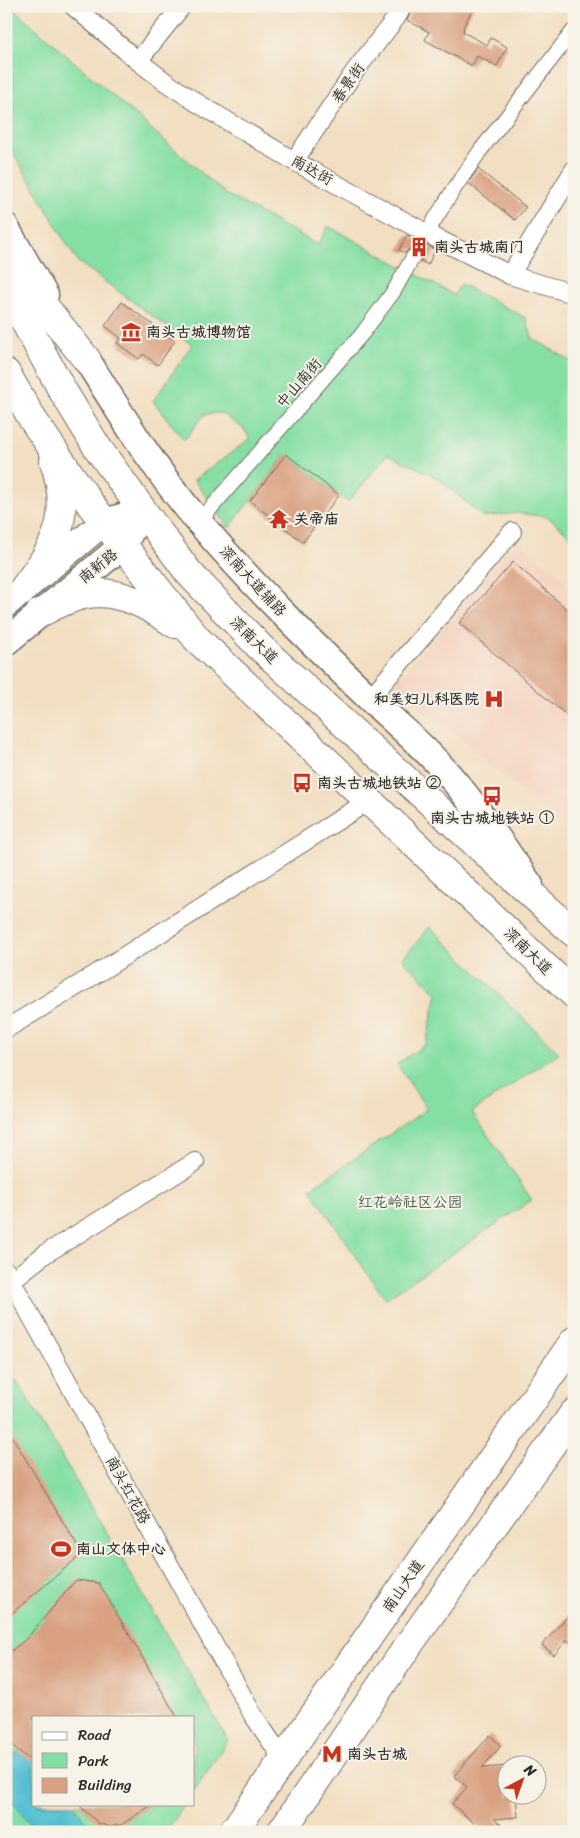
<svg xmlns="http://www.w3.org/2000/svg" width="580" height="1838" font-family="Sriracha,'LXGW WenKai TC',sans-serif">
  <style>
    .built { fill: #f4d3c0 }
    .green { fill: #85dfa4; stroke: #588568 }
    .water { fill: #56c0d2; stroke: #40767e }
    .building { fill: #d9a182 }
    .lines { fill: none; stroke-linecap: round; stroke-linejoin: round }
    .pedestrian-tunnel { stroke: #cabaa3; stroke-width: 14; stroke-dasharray: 14 7; stroke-linecap: butt }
    .pedestrian-casing { stroke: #716a60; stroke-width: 16 }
    .minor-casing { stroke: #716a60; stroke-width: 20 }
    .tertiary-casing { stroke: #716a60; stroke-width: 25 }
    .secondary-casing { stroke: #716a60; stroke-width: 29 }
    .primary-casing { stroke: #716a60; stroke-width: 30 }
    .pedestrian { stroke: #fff; stroke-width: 14 }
    .minor { stroke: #fff; stroke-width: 18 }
    .tertiary { stroke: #fff; stroke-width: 22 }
    .secondary { stroke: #fff; stroke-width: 26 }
    .primary { stroke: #fff; stroke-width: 28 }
    .labels { text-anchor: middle; stroke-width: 4; stroke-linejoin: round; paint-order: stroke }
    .street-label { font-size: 15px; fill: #2b2b2b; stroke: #f7f3e8 }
    .poi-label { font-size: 15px; font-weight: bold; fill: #2b2b2b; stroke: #f7f3e8; text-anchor: start }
    .park-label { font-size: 15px; fill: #425849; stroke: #f7f3e8 }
  </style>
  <rect width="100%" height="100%" fill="#f7f3e8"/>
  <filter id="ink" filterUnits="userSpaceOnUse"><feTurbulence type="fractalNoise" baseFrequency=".02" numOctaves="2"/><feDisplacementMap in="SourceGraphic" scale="10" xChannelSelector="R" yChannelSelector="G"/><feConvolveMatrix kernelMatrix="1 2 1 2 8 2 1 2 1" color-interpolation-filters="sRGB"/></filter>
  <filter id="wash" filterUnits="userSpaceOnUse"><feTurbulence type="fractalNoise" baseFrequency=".0096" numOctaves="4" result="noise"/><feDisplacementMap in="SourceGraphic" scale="20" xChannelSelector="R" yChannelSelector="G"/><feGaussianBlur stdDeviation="1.12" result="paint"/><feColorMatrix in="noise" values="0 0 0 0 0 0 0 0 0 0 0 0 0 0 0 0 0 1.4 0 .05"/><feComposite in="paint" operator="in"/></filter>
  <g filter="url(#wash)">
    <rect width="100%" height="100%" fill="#f2dec1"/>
    <!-- built -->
    <path class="built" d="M517 540 574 588V836L395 684Z"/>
    <!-- green -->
    <g class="green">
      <path d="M6 6H10L226 194 318 245 328 226 454 295 461 284 526 318 532 338 574 363V539L548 517 517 513 483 517 438 478 388 454 348 502 286 454 229 528 194 480 250 439 244 429 221 413 205 414 184 440 153 401 192 345 77 261 6 140Z"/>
      <path d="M430 927 559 1053 472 1112 532 1200 385 1299 310 1189 427 1109 397 1064 426 1044 437 993 402 959Z"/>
      <path d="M6 1376 18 1382 228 1740 194 1791V1717H34V1804H185L167 1832H6Z"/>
    </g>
    <!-- water -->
    <path class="water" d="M25 1746 34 1756V1804H73L87 1822 75 1832H37L6 1794V1761Z"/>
    <g id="blocks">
      <!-- building -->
      <g class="building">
        <path d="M414 6H474L463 28 464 29 463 32 487 45 491 38 507 47 497 66 477 56 472 66 425 40 429 32 407 20Z"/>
        <path d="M478 169 526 207 515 220 468 183Z"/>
        <path d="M407 235 416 240 420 245H427L435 250 428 265 421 261V253L417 249H409L405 253 399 250Z"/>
        <path d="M122 302 175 341 158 365 143 354 139 359 117 343 121 338 105 326Z"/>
        <path d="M286 454 339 495 303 542 250 501Z"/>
        <path d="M513 562 574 615V722L459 623Z"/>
        <path d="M6 1426 82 1554 6 1618Z"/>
        <path d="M76 1580 99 1583 177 1717H34V1764L6 1740V1655L27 1638Z"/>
        <path d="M574 1609V1645L567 1640 554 1655 542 1645Z"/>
        <path d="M490 1735 501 1746 482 1768 508 1766V1796H516L518 1817 494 1819 510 1832H484L452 1804 467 1787 454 1776Z"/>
        <path d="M78 1804H153L121 1825 110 1827 98 1823Z"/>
      </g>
    </g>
  </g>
  <g filter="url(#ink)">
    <use href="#blocks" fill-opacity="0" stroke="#716a60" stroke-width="1"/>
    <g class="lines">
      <!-- pedestrian-tunnel -->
      <path class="pedestrian-tunnel" d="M413 257 424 237"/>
      <defs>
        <g id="pedestrian">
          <path d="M424 237 452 192 480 151 574 30"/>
          <path d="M199 522 362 334 394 291 413 257"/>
        </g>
        <g id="minor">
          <path d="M73 6 138 61 167 83 199 104 294 161 426 233 510 275 574 294"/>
          <path d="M138 61 182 6"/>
          <path d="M294 161 355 71 396 18 403 6"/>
          <path d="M510 275 574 170"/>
          <path d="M370 698 512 532"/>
          <path d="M6 1029 85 981 370 800"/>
          <path d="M6 1271 253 1715 283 1759"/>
          <path d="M12 1280 45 1254 195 1162"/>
        </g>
        <g id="tertiary">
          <path d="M6 224 47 295"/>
          <path d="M6 1285 12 1280"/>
        </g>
        <g id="secondary">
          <path d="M87 360C122 416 156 472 199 522 252 585 311 642 370 699 399 726 429 751 454 781 482 813 505 850 530 885"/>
          <path d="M6 604 104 522 125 516"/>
          <path d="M6 642 122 546 143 511"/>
        </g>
        <g id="primary">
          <path d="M6 258 87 360"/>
          <path d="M6 287 61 388 97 447 143 511 189 573 260 647 574 933"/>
          <path d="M6 373 33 420 91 505 197 639 574 994"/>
          <path d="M21 592C56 546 73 519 54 461"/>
          <path d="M40 613C54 606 68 598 83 595 116 587 149 606 175 624"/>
          <path d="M233 1832 574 1341"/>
          <path d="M281 1832 410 1643 574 1413"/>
        </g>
      </defs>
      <!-- pedestrian casing -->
      <use href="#pedestrian" class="pedestrian-casing"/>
      <!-- minor casing -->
      <use href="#minor" class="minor-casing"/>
      <!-- tertiary casing -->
      <use href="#tertiary" class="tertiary-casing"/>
      <!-- secondary casing -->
      <use href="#secondary" class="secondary-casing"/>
      <!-- primary casing -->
      <use href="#primary" class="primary-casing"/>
      <!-- pedestrian -->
      <use href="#pedestrian" class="pedestrian"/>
      <!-- minor -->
      <use href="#minor" class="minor"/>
      <!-- tertiary -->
      <use href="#tertiary" class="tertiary"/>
      <!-- secondary -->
      <use href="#secondary" class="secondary"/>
      <!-- primary -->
      <use href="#primary" class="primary"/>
    </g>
  </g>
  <!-- icons -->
  <defs>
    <symbol id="building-bare" viewBox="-9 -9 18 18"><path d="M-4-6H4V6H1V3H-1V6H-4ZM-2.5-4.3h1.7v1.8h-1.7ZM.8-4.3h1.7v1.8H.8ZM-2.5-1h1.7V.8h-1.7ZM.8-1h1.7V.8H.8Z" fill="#c8321e" stroke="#f7f3e8" stroke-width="2.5" paint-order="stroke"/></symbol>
    <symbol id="museum-bare" viewBox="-9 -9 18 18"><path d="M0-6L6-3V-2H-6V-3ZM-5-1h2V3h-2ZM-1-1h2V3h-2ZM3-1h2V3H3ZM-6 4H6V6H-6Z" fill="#c8321e" stroke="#f7f3e8" stroke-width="2.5" paint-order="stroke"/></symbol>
    <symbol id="temple-bare" viewBox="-9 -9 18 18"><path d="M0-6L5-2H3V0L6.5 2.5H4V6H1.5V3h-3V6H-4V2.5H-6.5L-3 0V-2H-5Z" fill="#c8321e" stroke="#f7f3e8" stroke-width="2.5" paint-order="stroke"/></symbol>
    <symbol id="hospital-bare" viewBox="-9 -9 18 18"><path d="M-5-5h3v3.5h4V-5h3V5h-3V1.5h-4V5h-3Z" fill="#c8321e" stroke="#f7f3e8" stroke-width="2.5" paint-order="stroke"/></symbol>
    <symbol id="bus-bare" viewBox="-9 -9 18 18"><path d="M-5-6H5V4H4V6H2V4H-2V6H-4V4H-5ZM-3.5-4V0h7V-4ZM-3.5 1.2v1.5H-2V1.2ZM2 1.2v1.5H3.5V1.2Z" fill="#c8321e" stroke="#f7f3e8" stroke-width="2.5" paint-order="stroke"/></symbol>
    <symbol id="stadium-bare" viewBox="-9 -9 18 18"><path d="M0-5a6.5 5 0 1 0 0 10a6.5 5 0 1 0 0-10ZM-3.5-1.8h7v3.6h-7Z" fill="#c8321e" stroke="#f7f3e8" stroke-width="2.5" paint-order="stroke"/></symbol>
    <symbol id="metro-bare" viewBox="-9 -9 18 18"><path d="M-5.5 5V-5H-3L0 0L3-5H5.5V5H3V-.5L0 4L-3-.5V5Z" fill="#c8321e" stroke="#f7f3e8" stroke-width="2.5" paint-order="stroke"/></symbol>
  </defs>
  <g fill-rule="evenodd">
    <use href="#building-bare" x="405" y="233" width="28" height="28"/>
    <use href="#museum-bare" x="117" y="318" width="28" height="28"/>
    <use href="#temple-bare" x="265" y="505" width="28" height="28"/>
    <use href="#hospital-bare" x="480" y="685" width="28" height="28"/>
    <use href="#bus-bare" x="288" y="769" width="28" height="28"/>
    <use href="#bus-bare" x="478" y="782" width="28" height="28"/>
    <use href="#stadium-bare" x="47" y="1535" width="28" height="28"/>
    <use href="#metro-bare" x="318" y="1740" width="28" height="28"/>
  </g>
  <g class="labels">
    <!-- street labels -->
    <g class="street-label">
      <text transform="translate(348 83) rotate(-55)" y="5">春景街</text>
      <text transform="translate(312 170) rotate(29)" y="5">南达街</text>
      <text transform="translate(299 383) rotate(-49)" y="5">中山南街</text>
      <text transform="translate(98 566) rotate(-39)" y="5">南新路</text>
      <text transform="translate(253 581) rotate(47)" y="5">深南大道辅路</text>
      <text transform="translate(254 640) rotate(44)" y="5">深南大道</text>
      <text transform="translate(528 951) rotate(44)" y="5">深南大道</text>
      <text transform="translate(128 1490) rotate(61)" y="5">南头红花路</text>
      <text transform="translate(403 1586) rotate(-55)" y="5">南山大道</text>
    </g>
    <!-- poi labels -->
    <g class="poi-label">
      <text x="434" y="252">南头古城南门</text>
      <text x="146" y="337">南头古城博物馆</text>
      <text x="294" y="524">关帝庙</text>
      <text x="479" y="704" text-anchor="end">和美妇儿科医院</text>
      <text x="317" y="788">南头古城地铁站 ②</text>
      <text x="492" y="823" text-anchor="middle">南头古城地铁站 ①</text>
      <text x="76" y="1554">南山文体中心</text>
      <text x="347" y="1759">南头古城</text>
    </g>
    <!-- park labels -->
    <g class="park-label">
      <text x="410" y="1207">红花岭社区公园</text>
    </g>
  </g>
  <!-- margin -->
  <rect width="580" height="1838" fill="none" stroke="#f7f3e8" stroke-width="25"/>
  <!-- legend -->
  <rect x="32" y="1716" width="162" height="90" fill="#f7f3e8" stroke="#a5a39c"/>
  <rect x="42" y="1732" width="25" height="8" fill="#ffffff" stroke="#a5a39c"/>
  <text x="78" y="1740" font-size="15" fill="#2b2b2b">Road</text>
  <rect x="42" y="1753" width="25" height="15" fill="#85dfa4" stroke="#a5a39c"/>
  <text x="78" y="1766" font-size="15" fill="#2b2b2b">Park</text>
  <rect x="42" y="1778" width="25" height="15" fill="#d9a182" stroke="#a5a39c"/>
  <text x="78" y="1790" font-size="15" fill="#2b2b2b">Building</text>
  <!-- north arrow -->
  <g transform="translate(522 1780) rotate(41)"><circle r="24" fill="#f7f3e8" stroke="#a5a39c"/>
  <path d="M0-4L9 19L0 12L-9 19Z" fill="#c8321e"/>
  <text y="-8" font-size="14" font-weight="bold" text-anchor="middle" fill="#2b2b2b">N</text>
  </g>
</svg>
